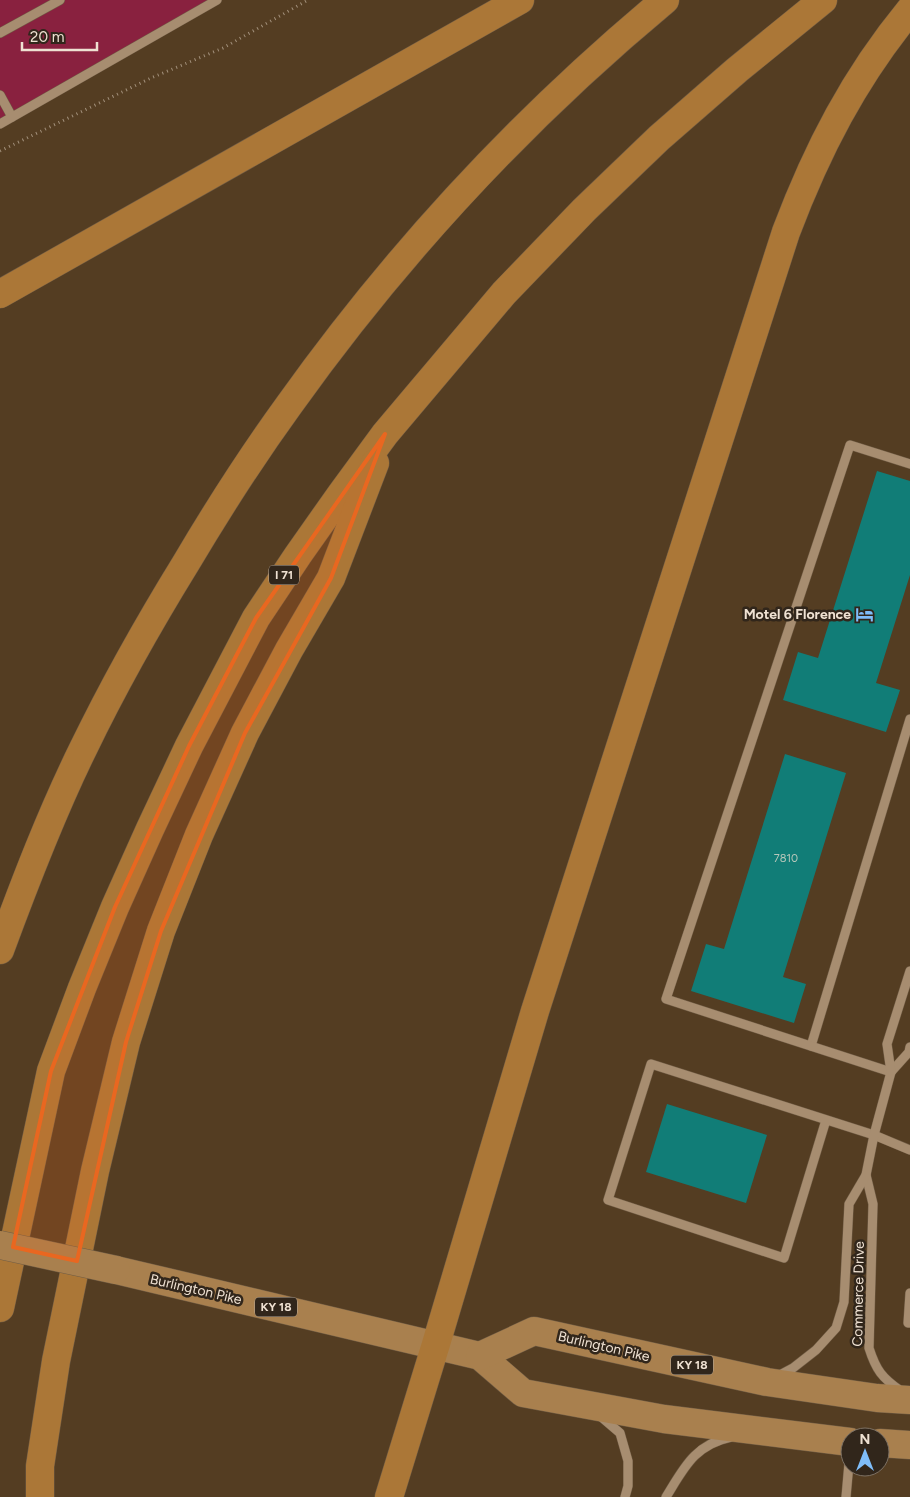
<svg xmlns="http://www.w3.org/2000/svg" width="910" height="1497" font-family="Figtree,sans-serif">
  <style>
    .green { fill: #89213f }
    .building { fill: #117d77 }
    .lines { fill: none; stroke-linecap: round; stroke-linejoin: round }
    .minor-casing { stroke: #705c45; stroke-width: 10 }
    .major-casing { stroke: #705c45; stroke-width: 29 }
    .highway-casing { stroke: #705c45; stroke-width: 29 }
    .path { stroke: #a3917c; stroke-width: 3; stroke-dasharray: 1 4; stroke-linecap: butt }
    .minor { stroke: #a78d70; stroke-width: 9 }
    .major { stroke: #a9804e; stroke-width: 28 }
    .highway { stroke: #ab7737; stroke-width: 28 }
    .major-bridge-casing { stroke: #705c45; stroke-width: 29; stroke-linecap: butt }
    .major-bridge { stroke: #a9804e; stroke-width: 28 }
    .marked { fill: #e96720; fill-opacity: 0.2; stroke: #e96720; stroke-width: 4; stroke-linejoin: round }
    .labels { text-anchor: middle; stroke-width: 5; stroke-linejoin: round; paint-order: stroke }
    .number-label { font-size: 11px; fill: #b8c8bb }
    .shield { fill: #31261b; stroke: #b6a99b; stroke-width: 1 }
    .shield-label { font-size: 12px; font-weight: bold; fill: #efe1d2 }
    .poi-label { font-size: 14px; font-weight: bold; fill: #efe1d2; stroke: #31261b; text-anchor: end }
    .street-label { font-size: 14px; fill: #efe1d2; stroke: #31261b }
  </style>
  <rect width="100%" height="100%" fill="#543d22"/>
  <!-- green -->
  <path class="green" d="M0 0H217L0 124Z"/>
  <!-- building -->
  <g class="building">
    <path d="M877 471 910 481V575L876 683 900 690 886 732 783 700 798 652 818 658Z"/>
    <path d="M785 754 846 773 783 977 806 984 794 1023 691 991 706 944 724 949Z"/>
    <path d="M667 1104 767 1135 746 1203 646 1172Z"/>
  </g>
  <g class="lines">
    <defs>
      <g id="minor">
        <path d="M0 33 60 0"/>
        <path d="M0 95 12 117"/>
        <path d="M0 124 217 0"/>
        <path d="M811 1046 910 719"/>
        <path d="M891 1072 666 999 850 445 910 464"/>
        <path d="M891 1072 909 1052 910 1047"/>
        <path d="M826 1120 784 1258 608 1200 651 1064 874 1135 910 1150"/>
        <path d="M866 1175 873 1204 869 1348C876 1370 882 1378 901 1391"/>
        <path d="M910 1293 908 1323H910"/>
        <path d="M778 1376 793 1368 816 1350 836 1328 844 1302 849 1204 866 1175 874 1135 891 1072 887 1044 910 971"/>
        <path d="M599 1415 620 1433 628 1461V1486L625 1497"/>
        <path d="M666 1497C684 1468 694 1445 731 1437"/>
        <path d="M846 1497 850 1452"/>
      </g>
      <g id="major">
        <path d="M116 1270 480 1356 523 1393 664 1419 850 1442"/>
        <path d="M480 1356 534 1331 767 1382 877 1398 910 1400"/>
        <path d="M880 1443 910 1445"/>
      </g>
      <g id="highway">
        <path d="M0 294 520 0"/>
        <path d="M0 950C25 882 51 814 83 749 114 685 149 623 186 563 218 509 252 456 289 405 396 255 523 118 665 0"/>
        <path d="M0 1308 51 1071 82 988 115 907 150 829 189 746 256 618 298 555 341 494 385 434 504 293 584 210 659 138 737 70 823 0"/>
        <path d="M40 1497V1466L56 1361 95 1171 126 1042 161 931 199 835 245 733 289 650 331 578 375 463"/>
        <path d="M389 1497 436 1344 535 1011 786 232C817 150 854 78 910 10"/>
      </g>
    </defs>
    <!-- minor casing -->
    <use href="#minor" class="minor-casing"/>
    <!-- major casing -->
    <use href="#major" class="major-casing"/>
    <!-- highway casing -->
    <use href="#highway" class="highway-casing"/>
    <!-- path -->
    <path class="path" d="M0 151 151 78 223 48 308 0"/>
    <!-- minor -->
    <use href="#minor" class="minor"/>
    <!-- major -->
    <use href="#major" class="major"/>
    <!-- highway -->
    <use href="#highway" class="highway"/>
    <defs>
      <path id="major-bridge" d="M0 1245 116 1270"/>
    </defs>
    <!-- major-bridge casing -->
    <use href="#major-bridge" class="major-bridge-casing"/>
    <!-- major-bridge -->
    <use href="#major-bridge" class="major-bridge"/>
  </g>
  <!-- marked area -->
  <path class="marked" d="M385 434 331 578 245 733 161 931 126 1042 77 1261 13 1247 51 1071 115 907 189 746 256 618Z"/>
  <!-- icons -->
  <defs>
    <symbol id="hotel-bare" viewBox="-9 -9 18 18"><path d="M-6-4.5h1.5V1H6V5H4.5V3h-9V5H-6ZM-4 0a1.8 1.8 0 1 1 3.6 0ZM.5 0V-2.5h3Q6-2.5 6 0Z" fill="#7fbdf9" stroke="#31261b" stroke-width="2.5" paint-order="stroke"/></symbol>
  </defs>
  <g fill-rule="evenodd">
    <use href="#hotel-bare" x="852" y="602" width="25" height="25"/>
  </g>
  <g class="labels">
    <!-- number labels -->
    <g class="number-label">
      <text x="786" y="862">7810</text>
    </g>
    <!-- shield labels -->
    <g class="shield">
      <rect x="269" y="565.5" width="30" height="19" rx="4"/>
      <rect x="255" y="1297.5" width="42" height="19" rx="4"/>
      <rect x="671" y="1355.5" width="42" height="19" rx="4"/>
    </g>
    <g class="shield-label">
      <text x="284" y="579">I 71</text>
      <text x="276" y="1311">KY 18</text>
      <text x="692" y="1369">KY 18</text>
    </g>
    <!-- poi labels -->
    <g class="poi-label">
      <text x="851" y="619">Motel 6 Florence</text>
    </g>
    <!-- street labels -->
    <g class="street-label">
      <text transform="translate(196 1289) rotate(13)" y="5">Burlington Pike</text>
      <text transform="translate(858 1294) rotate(-89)" y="5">Commerce Drive</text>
      <text transform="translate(604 1346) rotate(13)" y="5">Burlington Pike</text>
    </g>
  </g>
  <!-- north arrow -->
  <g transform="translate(865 1452)"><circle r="24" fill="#31261b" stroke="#7d7164"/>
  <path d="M0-4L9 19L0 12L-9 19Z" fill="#7fbdf9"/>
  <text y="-8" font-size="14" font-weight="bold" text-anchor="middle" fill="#efe1d2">N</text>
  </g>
  <!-- scale -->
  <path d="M22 42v8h75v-8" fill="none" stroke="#efe1d2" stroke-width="2.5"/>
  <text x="30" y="42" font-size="15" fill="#efe1d2" stroke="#31261b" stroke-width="4" paint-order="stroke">20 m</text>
</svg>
